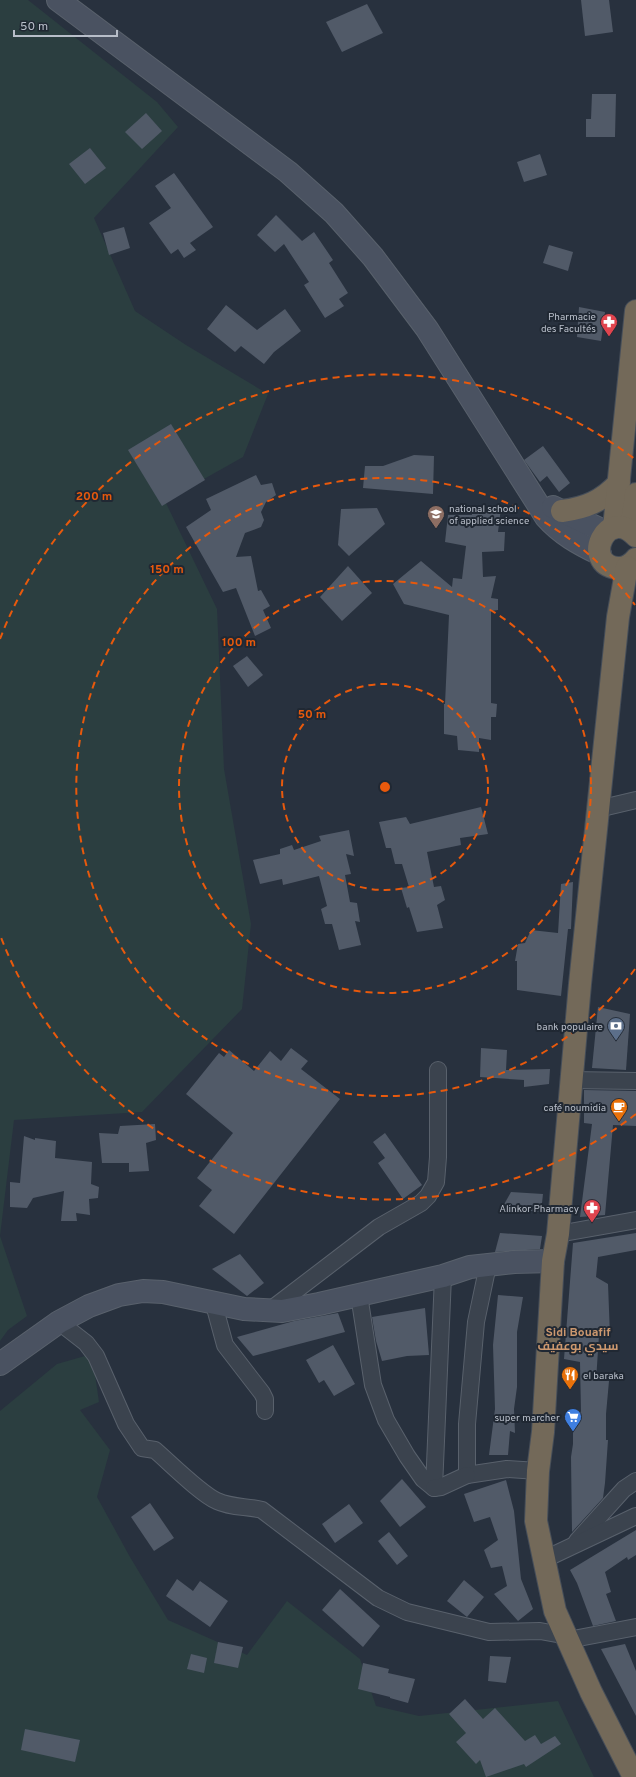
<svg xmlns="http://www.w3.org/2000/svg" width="636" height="1777" font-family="Overpass,Cairo,sans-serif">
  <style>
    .green { fill: #2b3e40 }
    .building { fill: #515a68 }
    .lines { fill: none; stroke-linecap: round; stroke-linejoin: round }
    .street-casing { stroke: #59616c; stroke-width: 18 }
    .secondary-casing { stroke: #59616c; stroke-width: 24 }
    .highway-casing { stroke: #464e59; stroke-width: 24 }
    .street { stroke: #3b434e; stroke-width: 16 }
    .secondary { stroke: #4a5261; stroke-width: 22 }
    .highway { stroke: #736959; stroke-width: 22 }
    .ring { fill: none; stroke: #e8590c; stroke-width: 2; stroke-dasharray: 7 5 }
    .labels { text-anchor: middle; stroke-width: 4; stroke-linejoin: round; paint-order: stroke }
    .poi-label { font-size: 10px; fill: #b8bec9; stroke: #202833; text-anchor: end }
    .quarter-label { font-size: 12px; font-weight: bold; fill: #cc986f; stroke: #202833 }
    .centre { fill: #e8590c; stroke: #202833; stroke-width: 2 }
    .ring-label { font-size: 12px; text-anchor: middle; font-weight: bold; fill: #e8590c; stroke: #202833; stroke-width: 4; stroke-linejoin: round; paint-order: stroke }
  </style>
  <rect width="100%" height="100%" fill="#28313e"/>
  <!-- green -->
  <g class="green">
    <path d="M0 0H28L157 102 178 127 94 218 135 311 186 345 268 394 243 457 165 501 217 609 224 769 251 924 242 1009 142 1112 14 1120 0 1236 27 1316 8 1330 0 1341Z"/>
    <path d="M92 1354 99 1402 80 1410 110 1450 97 1497 130 1557 168 1620 247 1655 287 1601 360 1659 376 1706 419 1716 558 1701 594 1777H0V1411L57 1364Z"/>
  </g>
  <!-- building -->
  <g class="building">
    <path d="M581 0H609L613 32 585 36Z"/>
    <path d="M367 4 383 33 342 52 326 22Z"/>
    <path d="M592 94H616L615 137H586V119H591Z"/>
    <path d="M146 113 162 131 142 149 125 132Z"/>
    <path d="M90 148 106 168 85 184 69 164Z"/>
    <path d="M540 154 547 175 524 182 517 162Z"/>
    <path d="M174 173 213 227 190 243 196 250 184 258 178 249 171 254 149 223 171 208 155 186Z"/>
    <path d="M276 215 302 241 314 232 333 260 329 263 348 293 339 299 344 306 325 318 304 285 309 282 284 244 275 252 257 235Z"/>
    <path d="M124 227 130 248 109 255 103 233Z"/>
    <path d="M549 245 573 252 568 271 543 263Z"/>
    <path d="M226 305 257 330 285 309 301 331 274 352 264 364 241 346 235 352 207 329Z"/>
    <path d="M579 307 605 312 601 341 577 337Z"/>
    <path d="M171 424 205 480 162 506 128 450Z"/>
    <path d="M543 446 570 483 559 492 547 476 540 482 524 460Z"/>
    <path d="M414 455 434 456 433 494 363 488 365 466H383Z"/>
    <path d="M256 475 261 485 272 483 276 495 266 502 261 512 264 520 261 527 245 533 236 557 251 556 258 591 261 590 270 606 263 610 271 628 255 636 236 588 223 592 186 527 211 510 206 499Z"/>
    <path d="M377 508 385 524 349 556 338 545 341 509Z"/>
    <path d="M471 508H501L498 532H505L504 551 482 552 483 577 496 576 491 598 498 599V610L491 611V703L497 704 496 717H491V740L479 738V752L458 750 457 736 444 734V704H445L449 615 404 604 393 584 421 561 452 587 453 578 462 579 466 546 445 542 448 515H472Z"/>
    <path d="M348 566 372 593 342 621 320 597Z"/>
    <path d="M247 656 263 675 248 687 233 666Z"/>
    <path d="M481 807 488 834 460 838 461 845 427 852 434 887 441 886 445 900 437 905 443 928 417 932 409 907 407 908 401 888 409 887 402 864H395L391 848H386L379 822 406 817 410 824Z"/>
    <path d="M349 830 354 856 346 854 351 874 345 875 350 902 357 903 360 922 355 921 361 945 339 950 332 924H325L321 909 327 906 319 876 283 885 282 879 260 884 253 860 280 854V849L292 845 294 850 321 841 319 836Z"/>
    <path d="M573 882 571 929H568L561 996 517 990V961H515L518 944 525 943 531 930 558 933 561 884Z"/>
    <path d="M598 1007 630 1014 626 1070 592 1068Z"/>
    <path d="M291 1048 308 1061 301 1069 340 1099 234 1234 199 1206 212 1190 197 1178 233 1133 186 1094 219 1053 224 1057 229 1050 254 1071 270 1051 281 1061Z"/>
    <path d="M481 1048 507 1050 506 1070 550 1069 549 1084 524 1087V1080L480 1077Z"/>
    <path d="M584 1090 636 1091V1126L613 1125 605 1215 580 1217 592 1124 584 1123Z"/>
    <path d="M155 1124 156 1140 146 1143 149 1171 129 1172V1163H102L99 1133 118 1134 120 1126Z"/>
    <path d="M385 1133 422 1185 403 1199 378 1163 385 1158 373 1142Z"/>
    <path d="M24 1136 35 1140V1138L56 1141 55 1158 92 1162 91 1184 99 1187 98 1198 89 1199 90 1215 76 1213 77 1221H61L64 1191 33 1198 27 1208 10 1207V1182L20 1183Z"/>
    <path d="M511 1192 543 1194 541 1212 502 1208Z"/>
    <path d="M500 1233 542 1236 540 1249 495 1252Z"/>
    <path d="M636 1233V1250L598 1257 596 1277 608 1284 610 1336 599 1335 596 1381H609L606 1414V1440H608L605 1483 603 1498 572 1532 571 1457 573 1444V1410L581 1412 580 1362 564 1359 573 1243Z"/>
    <path d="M240 1254 264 1283 247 1296 212 1269Z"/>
    <path d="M498 1295 523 1297 517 1332V1387L514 1409 515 1433 510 1431 508 1455H489L495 1409 493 1345Z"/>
    <path d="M425 1308 429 1355 407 1356 382 1361 376 1341 372 1317Z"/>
    <path d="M338 1313 345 1332 253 1356 237 1337 294 1321Z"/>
    <path d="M333 1345 355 1384 334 1396 324 1380 319 1383 306 1360Z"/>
    <path d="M402 1479 426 1507 400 1527 380 1501Z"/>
    <path d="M506 1480 514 1511 521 1579 533 1609 518 1621 494 1594 507 1586 502 1566 491 1568 484 1550 498 1540 490 1517 474 1522 464 1494Z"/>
    <path d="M150 1503 174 1538 154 1551 131 1517Z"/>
    <path d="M349 1504 363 1523 335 1543 322 1524Z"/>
    <path d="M636 1530V1555L628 1560 627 1557 605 1572 611 1592 606 1594 616 1621 593 1626 577 1583 570 1570Z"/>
    <path d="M389 1532 408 1556 397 1565 378 1541Z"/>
    <path d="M177 1579 193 1591 200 1581 228 1601 210 1627 166 1596Z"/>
    <path d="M464 1580 484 1597 467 1617 447 1601Z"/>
    <path d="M340 1589 380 1626 363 1647 322 1610Z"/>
    <path d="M218 1642 243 1647 238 1668 214 1663Z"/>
    <path d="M625 1644 636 1671V1716L601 1649Z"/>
    <path d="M191 1654 207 1658 204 1673 187 1669Z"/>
    <path d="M490 1656 511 1657 506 1683 488 1681Z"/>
    <path d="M363 1663 389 1669 388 1673 415 1679 408 1703 390 1698V1697L358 1689Z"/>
    <path d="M465 1699 483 1719 495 1708 525 1741 535 1735 541 1744 555 1736 561 1744 526 1767 524 1764 486 1777 480 1760 476 1764 456 1742 466 1733 449 1714Z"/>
    <path d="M25 1729 80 1740 75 1762 21 1750Z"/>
  </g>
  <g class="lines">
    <defs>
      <g id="street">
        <path d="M598 809 636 800"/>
        <path d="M571 1080 636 1081"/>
        <path d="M558 1234 636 1220"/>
        <path d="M488 1265 476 1322 467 1424V1475L507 1469 538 1471"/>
        <path d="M359 1295 373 1385 386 1420 407 1456 423 1479 434 1488 443 1276"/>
        <path d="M213 1301 225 1345 262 1393 265 1399V1411"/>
        <path d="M269 1311 379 1227 421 1203 428 1196 436 1182 438 1157V1070"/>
        <path d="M59 1322 86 1343 96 1356 126 1424 142 1448 155 1450C170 1463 201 1494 217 1501 232 1508 247 1506 262 1510L378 1598 407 1612 489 1632 540 1631 562 1635 568 1640 636 1627"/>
        <path d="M434 1488 441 1487 467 1475"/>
        <path d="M577 1541 624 1489 636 1481"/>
        <path d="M545 1559 636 1516"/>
      </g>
      <g id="secondary">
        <path d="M58 0 288 172 334 213 373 257 427 329 546 517C561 534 579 544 600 554"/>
        <path d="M553 507 606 532"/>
        <path d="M0 1364 59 1322 89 1306 119 1295 143 1291 163 1292 244 1309 282 1311 319 1304 443 1276 470 1267 514 1262 553 1261"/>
      </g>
      <g id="highway">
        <path d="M562 511C586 508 602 501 619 483"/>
        <path d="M614 528 636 311"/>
        <path d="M631 531 636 494"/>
        <path d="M636 536C606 505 581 564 617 568 625 569 631 565 636 559"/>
        <path d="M627 567 618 617 580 984 558 1234 553 1261 543 1432 538 1471 536 1521 555 1611 591 1692 634 1777"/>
      </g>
    </defs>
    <!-- street casing -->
    <use href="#street" class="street-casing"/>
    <!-- secondary casing -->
    <use href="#secondary" class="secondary-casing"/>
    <!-- highway casing -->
    <use href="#highway" class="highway-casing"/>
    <!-- street -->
    <use href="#street" class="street"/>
    <!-- secondary -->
    <use href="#secondary" class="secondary"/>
    <!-- highway -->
    <use href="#highway" class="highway"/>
  </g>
  <!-- distance rings -->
  <g class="ring">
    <circle cx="385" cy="787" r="103"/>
    <circle cx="385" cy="787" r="206"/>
    <path d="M635 969A309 309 0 1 1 635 605"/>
    <path d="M636 1114A412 412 0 0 1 0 935M0 639A412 412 0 0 1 636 460"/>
  </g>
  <!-- icons -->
  <defs>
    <symbol id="pharmacy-pin" viewBox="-11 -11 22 30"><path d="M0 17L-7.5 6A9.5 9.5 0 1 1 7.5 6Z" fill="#e0444e" stroke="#202833"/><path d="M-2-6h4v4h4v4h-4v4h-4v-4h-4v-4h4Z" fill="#fff"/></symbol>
    <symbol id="school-pin" viewBox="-11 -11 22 30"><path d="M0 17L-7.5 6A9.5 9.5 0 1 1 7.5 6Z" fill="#8d6e63" stroke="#202833"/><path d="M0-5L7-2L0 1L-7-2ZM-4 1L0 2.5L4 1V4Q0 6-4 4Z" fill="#fff"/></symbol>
    <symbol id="bank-pin" viewBox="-11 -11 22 30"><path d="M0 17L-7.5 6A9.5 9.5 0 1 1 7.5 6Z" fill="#5c6f8a" stroke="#202833"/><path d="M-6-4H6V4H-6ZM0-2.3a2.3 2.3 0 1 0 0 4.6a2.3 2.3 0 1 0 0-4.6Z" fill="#fff"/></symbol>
    <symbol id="cafe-pin" viewBox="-11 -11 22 30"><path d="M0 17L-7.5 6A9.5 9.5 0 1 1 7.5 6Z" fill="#e8710a" stroke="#202833"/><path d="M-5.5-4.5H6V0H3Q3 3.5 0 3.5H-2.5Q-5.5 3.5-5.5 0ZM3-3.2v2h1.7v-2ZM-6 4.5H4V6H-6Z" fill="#fff"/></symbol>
    <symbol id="restaurant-pin" viewBox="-11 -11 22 30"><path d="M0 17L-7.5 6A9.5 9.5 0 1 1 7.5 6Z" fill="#e8710a" stroke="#202833"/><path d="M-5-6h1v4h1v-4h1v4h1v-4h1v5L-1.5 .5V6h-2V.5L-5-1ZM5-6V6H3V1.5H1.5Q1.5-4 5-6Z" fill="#fff"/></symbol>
    <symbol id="supermarket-pin" viewBox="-11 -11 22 30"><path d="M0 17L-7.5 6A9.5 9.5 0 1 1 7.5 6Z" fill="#3f7fe0" stroke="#202833"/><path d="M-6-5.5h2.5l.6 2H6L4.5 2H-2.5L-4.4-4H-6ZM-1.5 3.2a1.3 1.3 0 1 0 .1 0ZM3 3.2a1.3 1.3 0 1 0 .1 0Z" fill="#fff"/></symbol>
  </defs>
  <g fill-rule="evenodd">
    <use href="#pharmacy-pin" x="599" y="312" width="20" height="27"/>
    <use href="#school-pin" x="426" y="504" width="20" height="27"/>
    <use href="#bank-pin" x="606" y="1016" width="20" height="27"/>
    <use href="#cafe-pin" x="609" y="1097" width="20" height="27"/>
    <use href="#pharmacy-pin" x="582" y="1198" width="20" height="27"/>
    <use href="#restaurant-pin" x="560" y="1365" width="20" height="27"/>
    <use href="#supermarket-pin" x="563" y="1407" width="20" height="27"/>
  </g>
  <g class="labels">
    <!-- poi labels -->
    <g class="poi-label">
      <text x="596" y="320">Pharmacie<tspan x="596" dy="12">des Facultés</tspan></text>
      <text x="449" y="512" text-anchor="start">national school<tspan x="449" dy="12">of applied science</tspan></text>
      <text x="603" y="1030">bank populaire</text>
      <text x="606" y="1111">café noumidia</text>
      <text x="579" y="1212">Alinkor Pharmacy</text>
      <text x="583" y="1379" text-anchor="start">el baraka</text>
      <text x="560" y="1421">super marcher</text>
    </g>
    <!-- quarter labels -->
    <g class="quarter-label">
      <text x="578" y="1336">Sidi Bouafif<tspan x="578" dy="14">سيدي بوعفيف</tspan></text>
    </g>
  </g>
  <circle cx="385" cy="787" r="6" class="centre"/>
  <g class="ring-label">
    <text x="94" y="500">200 m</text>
    <text x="167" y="573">150 m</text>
    <text x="239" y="646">100 m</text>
    <text x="312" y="718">50 m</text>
  </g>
  <!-- scale -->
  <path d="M14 30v6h103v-6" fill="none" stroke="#b8bec9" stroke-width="2"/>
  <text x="20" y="30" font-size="12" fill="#b8bec9" stroke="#202833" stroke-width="3" paint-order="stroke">50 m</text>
</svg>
